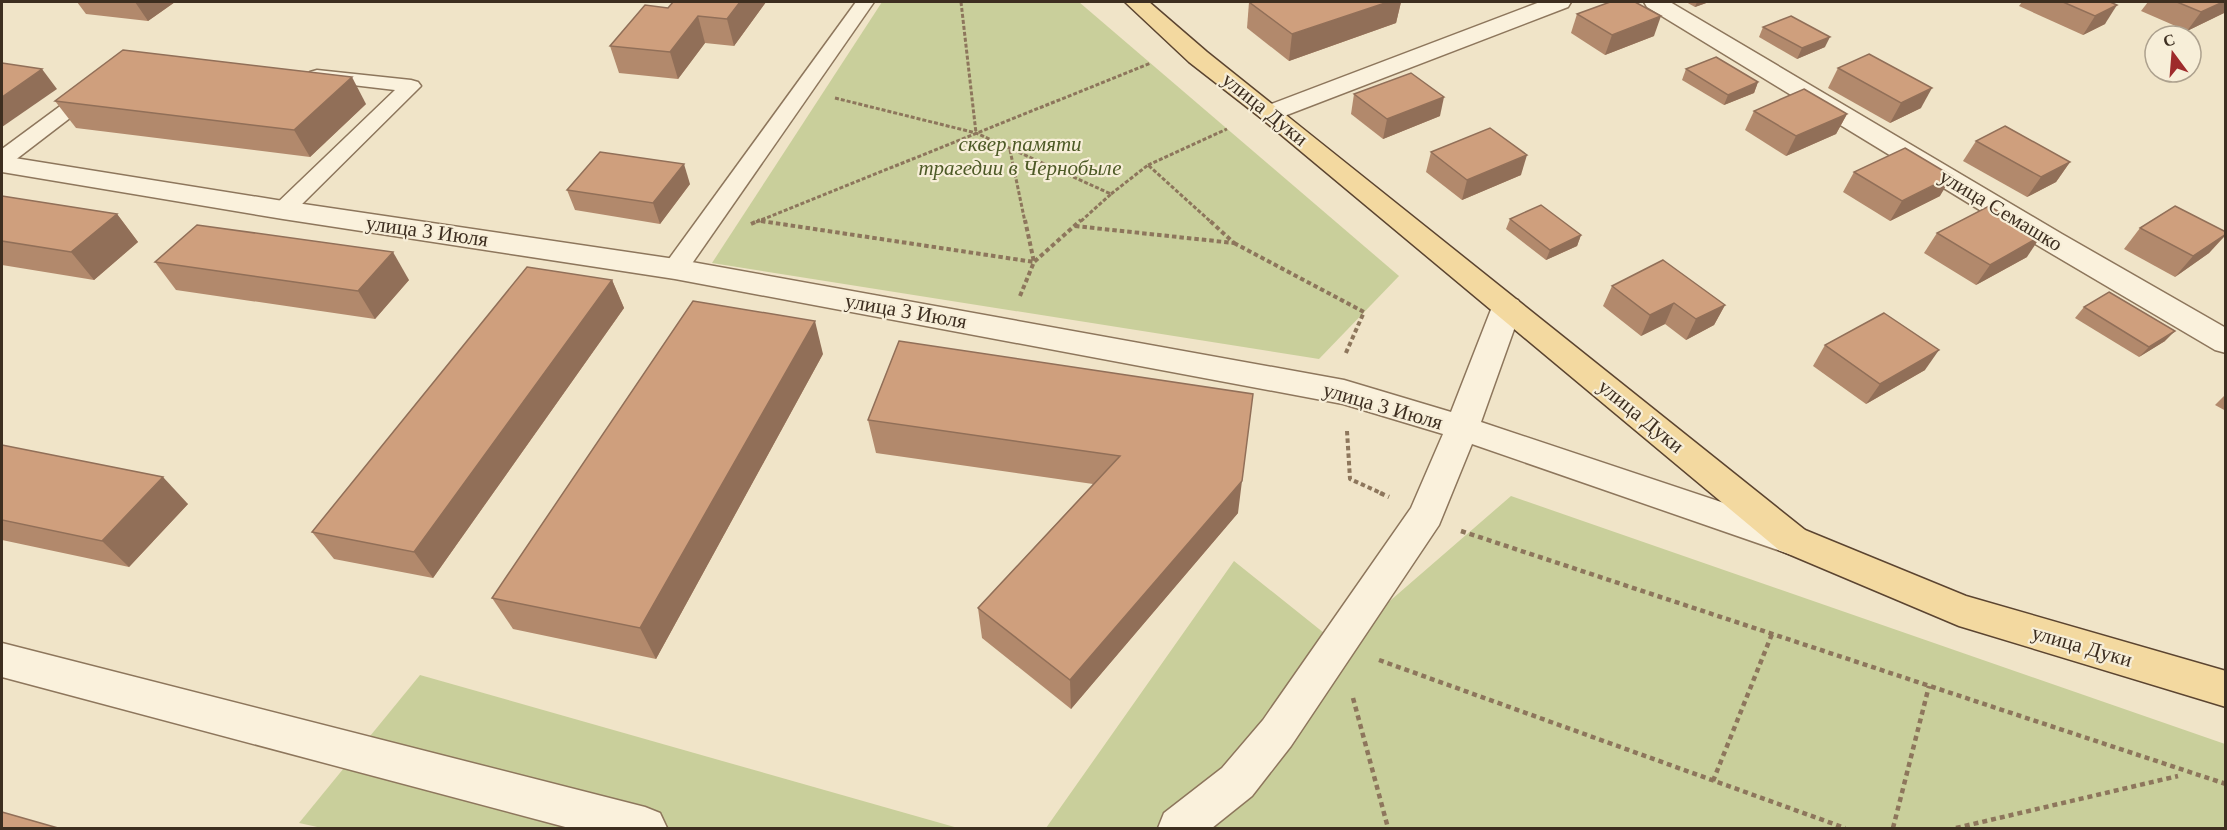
<svg xmlns="http://www.w3.org/2000/svg" width="2227" height="830" font-family="'Times New Roman',serif">
  <style>
    .green { fill: #c9cf9b }
    .lines { fill: none; stroke-linecap: round; stroke-linejoin: round }
    .lane-casing { stroke: #8d765c; stroke-width: 3 }
    .street-casing { stroke: #8d765c; stroke-width: 3 }
    .primary-casing { stroke: #5b4430; stroke-width: 3 }
    .path-far2 { stroke: #8d765c; stroke-width: 3; stroke-dasharray: 4 2; stroke-linecap: butt }
    .path-far1 { stroke: #8d765c; stroke-width: 4; stroke-dasharray: 4.5 3; stroke-linecap: butt }
    .path { stroke: #8d765c; stroke-width: 4.5; stroke-dasharray: 5 4; stroke-linecap: butt }
    .lane { fill: #faf1dc; fill-rule: evenodd }
    .street { fill: #faf1dc; fill-rule: evenodd }
    .primary { fill: #f3d9a0; fill-rule: evenodd }
    .wall { fill: #b2896c }
    .shaded-wall { fill: #916f58 }
    .building { fill: #cf9f7d; stroke: #916f58; stroke-width: 1.5 }
    .labels { text-anchor: middle; stroke-width: 4.5; stroke-linejoin: round; paint-order: stroke }
    .street-label { font-size: 21px; fill: #3d2e20; stroke: #f7eed8 }
    .park-label { font-size: 21px; font-style: italic; fill: #4d5a26; stroke: #f7eed8 }
  </style>
  <rect width="100%" height="100%" fill="#f0e4c8"/>
  <!-- green -->
  <g class="green">
    <path d="M882 2H1079L1399 276 1319 359 712 263Z"/>
    <path d="M1511 496 2225 744V828H1046L1234 561 1339 645Z"/>
    <path d="M420 675 958 828H322L299 823Z"/>
  </g>
  <g class="lines">
    <defs>
      <g id="lane">
        <path d="M856 2H874L684 275 675 277 666 275 663 269 666 263Z"/>
        <path d="M317 70 411 80 418 82 421 86 291 215 283 217 275 215 272 210 275 205 395 90 310 80 307 76 310 72Z"/>
        <path d="M93 85 100 87 103 91 100 95 10 164 2 165V149L86 87Z"/>
      </g>
      <g id="street">
        <path d="M1540 2H1571L1568 7 1279 118 1270 121 1261 118 1257 113 1261 108Z"/>
        <path d="M1644 2H1670L2062 234 2226 328V353L2215 350 2042 248 1647 7Z"/>
        <path d="M2 156 283 201 675 259 1344 380 1451 412 1492 307 1496 300 1507 297 1518 300 1522 307 1481 422 1805 530 1810 540 1805 550 1792 555 1472 444 1439 525 1291 746 1252 796 1212 828H1158L1164 813 1222 768 1263 720 1411 508 1443 434 1343 404 675 279 283 219 2 172Z"/>
        <path d="M2 643 645 807 660 813 667 828H569L2 677Z"/>
      </g>
      <path id="primary" d="M1125 2H1149L1207 52 1805 530 1966 596 2226 671V707L1959 626 1779 550 1261 118 1189 62Z"/>
    </defs>
    <!-- lane casing -->
    <use href="#lane" class="lane-casing"/>
    <!-- street casing -->
    <use href="#street" class="street-casing"/>
    <!-- primary casing -->
    <use href="#primary" class="primary-casing"/>
    <!-- path-far2 -->
    <g class="path-far2">
      <path d="M961 2 976 133"/>
      <path d="M835 98 976 133 1111 194 1080 222"/>
      <path d="M1010 150 1025 222"/>
      <path d="M1148 165 1227 129"/>
      <path d="M1111 194 1148 165 1211 222"/>
      <path d="M761 221 766 222"/>
      <path d="M756 222 1151 63"/>
    </g>
    <!-- path-far1 -->
    <g class="path-far1">
      <path d="M761 221 1034 262 1025 220"/>
      <path d="M751 224 760 220"/>
      <path d="M1075 226 1234 243 1209 220"/>
      <path d="M1234 243 1364 312 1345 355"/>
      <path d="M1020 296 1034 262 1081 220"/>
      <path d="M1347 431 1350 479 1383 494"/>
    </g>
    <!-- path -->
    <g class="path">
      <path d="M1380 493 1389 497"/>
      <path d="M1461 531 2226 784"/>
      <path d="M1379 660 1845 828"/>
      <path d="M1353 698 1388 828"/>
      <path d="M1713 781 1772 634"/>
      <path d="M1893 828 1929 686"/>
      <path d="M1956 828 2178 776"/>
    </g>
    <!-- lane -->
    <use href="#lane" class="lane"/>
    <!-- street -->
    <use href="#street" class="street"/>
    <!-- primary -->
    <use href="#primary" class="primary"/>
  </g>
  <!-- wall -->
  <g class="wall">
    <path d="M77 2H175L148 21 86 14Z"/>
    <path d="M766 2 734 46 705 43 678 79 619 73 610 46 668 8Z"/>
    <path d="M1249 2H1401L1396 23 1289 61 1247 28Z"/>
    <path d="M1686 2H1709L1695 7Z"/>
    <path d="M2022 2H2110L2105 24 2083 35 2019 6Z"/>
    <path d="M2148 2H2226V11L2224 13 2187 31 2141 11Z"/>
    <path d="M1577 14 1654 36 1605 55 1571 33Z"/>
    <path d="M1763 27 1825 47 1797 59 1759 37Z"/>
    <path d="M1838 68 1921 108 1890 123 1828 88Z"/>
    <path d="M1686 69 1758 82 1754 93 1724 105 1682 80Z"/>
    <path d="M1354 94 1440 116 1383 139 1351 114Z"/>
    <path d="M55 101 366 104 310 157 76 128Z"/>
    <path d="M1754 111 1847 114 1836 134 1786 156 1745 130Z"/>
    <path d="M1976 141 2070 162 2056 182 2027 197 1963 161Z"/>
    <path d="M1431 152 1521 175 1462 200 1426 172Z"/>
    <path d="M1854 172 1940 196 1890 221 1843 192Z"/>
    <path d="M690 184 660 224 575 210 567 190Z"/>
    <path d="M2 196 117 214 138 242 94 280 2 265Z"/>
    <path d="M1510 219 1581 235 1577 246 1546 260 1506 229Z"/>
    <path d="M2140 228 2226 232V235L2209 253 2175 277 2124 249Z"/>
    <path d="M1937 233 2027 257 1976 285 1924 253Z"/>
    <path d="M155 262 409 280 375 319 176 290Z"/>
    <path d="M612 280 624 308 433 578 334 559 312 532Z"/>
    <path d="M1612 286 1725 305 1714 325 1686 340 1665 324 1641 336 1603 306Z"/>
    <path d="M2084 307 2165 341 2139 357 2075 318Z"/>
    <path d="M899 341 1238 513 1071 709 982 638 978 608 1093 484 876 453 868 420Z"/>
    <path d="M1825 345 1925 370 1866 404 1813 366Z"/>
    <path d="M823 354 656 659 513 629 492 598Z"/>
    <path d="M2226 394V411L2215 405Z"/>
    <path d="M2 445 188 504 129 567 2 540Z"/>
  </g>
  <!-- shaded-wall -->
  <g class="shaded-wall">
    <path d="M135 2H175L148 21Z"/>
    <path d="M740 2H766L734 46 727 19Z"/>
    <path d="M1388 2H1401L1396 23 1289 61 1292 34Z"/>
    <path d="M1697 2H1709L1695 7Z"/>
    <path d="M2223 2H2226V11L2224 13 2187 31 2201 12Z"/>
    <path d="M2117 5 2105 24 2083 35 2095 16Z"/>
    <path d="M698 16 705 43 678 79 670 52Z"/>
    <path d="M1661 16 1654 36 1605 55 1612 35Z"/>
    <path d="M1830 37 1825 47 1797 59 1802 48Z"/>
    <path d="M42 69 57 89 2 127V97Z"/>
    <path d="M352 77 366 104 310 157 294 130Z"/>
    <path d="M1758 82 1754 93 1724 105 1728 95Z"/>
    <path d="M1932 88 1921 108 1890 123 1901 103Z"/>
    <path d="M1444 97 1440 116 1383 139 1387 119Z"/>
    <path d="M1847 114 1836 134 1786 156 1796 136Z"/>
    <path d="M1527 155 1521 175 1462 200 1467 180Z"/>
    <path d="M2070 162 2056 182 2027 197 2041 177Z"/>
    <path d="M684 164 690 184 660 224 653 203Z"/>
    <path d="M1952 176 1940 196 1890 221 1902 201Z"/>
    <path d="M117 214 138 242 94 280 71 252Z"/>
    <path d="M2226 234 2209 253 2175 277 2193 256Z"/>
    <path d="M1581 235 1577 246 1546 260 1550 250Z"/>
    <path d="M2041 236 2027 257 1976 285 1990 265Z"/>
    <path d="M393 252 409 280 375 319 358 291Z"/>
    <path d="M612 280 624 308 433 578 414 552Z"/>
    <path d="M1674 303 1665 324 1641 336 1650 315Z"/>
    <path d="M1725 305 1714 325 1686 340 1696 319Z"/>
    <path d="M815 321 823 354 656 659 640 628Z"/>
    <path d="M2175 331 2165 341 2139 357 2149 347Z"/>
    <path d="M1939 350 1925 370 1866 404 1880 384Z"/>
    <path d="M163 477 188 504 129 567 102 541Z"/>
    <path d="M1242 481 1238 513 1071 709 1070 680Z"/>
  </g>
  <!-- building -->
  <g class="building">
    <path d="M673 2H740L727 19 698 16 670 52 610 46 645 5 668 8Z"/>
    <path d="M1249 2H1388L1292 34Z"/>
    <path d="M1610 2H1635L1661 16 1612 35 1577 14Z"/>
    <path d="M2063 2H2110L2117 5 2095 16Z"/>
    <path d="M2177 2H2223L2201 12Z"/>
    <path d="M1791 16 1830 37 1802 48 1763 27Z"/>
    <path d="M123 50 352 77 294 130 55 101Z"/>
    <path d="M1869 54 1932 88 1901 103 1838 68Z"/>
    <path d="M1716 57 1758 82 1728 95 1686 69Z"/>
    <path d="M2 63 42 69 2 97Z"/>
    <path d="M1411 73 1444 97 1387 119 1354 94Z"/>
    <path d="M1804 89 1847 114 1796 136 1754 111Z"/>
    <path d="M2005 126 2070 162 2041 177 1976 141Z"/>
    <path d="M1490 128 1527 155 1467 180 1431 152Z"/>
    <path d="M1905 148 1952 176 1902 201 1854 172Z"/>
    <path d="M600 152 684 164 653 203 567 190Z"/>
    <path d="M2 196 117 214 71 252 2 241Z"/>
    <path d="M1541 205 1581 235 1550 250 1510 219Z"/>
    <path d="M1989 206 2041 236 1990 265 1937 233Z"/>
    <path d="M2175 206 2226 232V234L2193 256 2140 228Z"/>
    <path d="M197 225 393 252 358 291 155 262Z"/>
    <path d="M1663 260 1725 305 1696 319 1674 303 1650 315 1612 286Z"/>
    <path d="M527 267 612 280 414 552 312 532Z"/>
    <path d="M2109 292 2175 331 2149 347 2084 307Z"/>
    <path d="M693 301 815 321 640 628 492 598Z"/>
    <path d="M1884 313 1939 350 1880 384 1825 345Z"/>
    <path d="M899 341 1253 394 1242 481 1070 680 978 608 1120 456 868 420Z"/>
    <path d="M2 445 163 477 102 541 2 520Z"/>
    <path d="M2 812 58 828H2Z"/>
  </g>
  <g class="labels">
    <!-- street labels -->
    <g class="street-label">
      <text transform="translate(1265 109) rotate(39)" y="7">улица Дуки</text>
      <text transform="translate(2001 210) rotate(31)" y="7">улица Семашко</text>
      <text transform="translate(427 231) rotate(8)" y="7">улица 3 Июля</text>
      <text transform="translate(906 311) rotate(10)" y="7">улица 3 Июля</text>
      <text transform="translate(1383 406) rotate(16)" y="7">улица 3 Июля</text>
      <text transform="translate(1641 416) rotate(39)" y="7">улица Дуки</text>
      <text transform="translate(2082 646) rotate(16)" y="7">улица Дуки</text>
    </g>
    <!-- park labels -->
    <g class="park-label">
      <text x="1020" y="151">сквер памяти<tspan x="1020" dy="24">трагедии в Чернобыле</tspan></text>
    </g>
  </g>
  <!-- border -->
  <rect width="2227" height="830" fill="none" stroke="#3d2e20" stroke-width="6"/>
  <!-- north arrow -->
  <g transform="translate(2173 54) rotate(344)"><circle r="28" fill="#f7eed8" stroke="#ada18e" stroke-width="1.5"/>
  <path d="M0-4.5L10 22L0 15L-10 22Z" fill="#9e2a2b"/>
  <text y="-9" font-size="16" font-weight="bold" text-anchor="middle" fill="#3d2e20">С</text>
  </g>
</svg>
